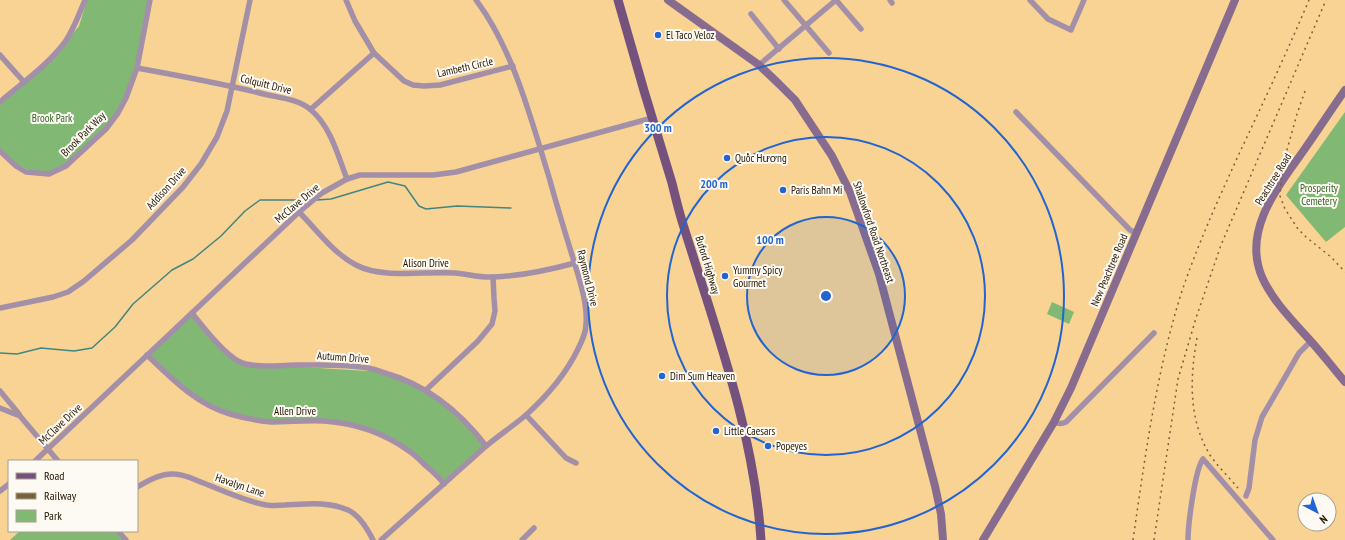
<svg xmlns="http://www.w3.org/2000/svg" width="1345" height="540" font-family="'PT Sans Narrow',sans-serif">
  <style>
    .green { fill: #80b874 }
    .lines { fill: none; stroke-linecap: round; stroke-linejoin: round }
    .stream { stroke: #418683; stroke-width: 1.5 }
    .street { stroke: #a390a8; stroke-width: 5.5 }
    .secondary { stroke: #886c8f; stroke-width: 8 }
    .primary { stroke: #75527d; stroke-width: 9 }
    .rail { stroke: #78613b; stroke-width: 1.5; stroke-dasharray: 2 4; stroke-linecap: butt }
    .ring { fill: none; stroke: #2265d1; stroke-width: 2 }
    .poi-dot { fill: #2265d1; stroke: #fdf9f3; stroke-width: 1.5 }
    .labels { text-anchor: middle; stroke-width: 4; stroke-linejoin: round; paint-order: stroke }
    .poi-label { font-size: 11px; fill: #231500; stroke: #fdf9f3; text-anchor: start }
    .street-label { font-size: 11px; fill: #231500; stroke: #fdf9f3 }
    .park-label { font-size: 11px; fill: #2f6523; stroke: #fdf9f3 }
    .centre { fill: #2265d1; stroke: #fdf9f3; stroke-width: 2 }
    .ring-label { font-size: 12px; text-anchor: middle; font-weight: bold; fill: #2265d1; stroke: #fdf9f3; stroke-width: 4; stroke-linejoin: round; paint-order: stroke }
  </style>
  <rect width="100%" height="100%" fill="#f9d393"/>
  <!-- green -->
  <g class="green">
    <path d="M87 0H150L142 40 125 101 106 129 60 170 34 173 9 160 0 150V102L49 63 79 26Z"/>
    <path d="M1345 112V227L1326 242 1286 195Z"/>
    <path d="M1052 302 1074 312 1069 324 1047 314Z"/>
    <path d="M190 314 229 355 248 364 386 372 431 392 486 446 444 484 409 450 371 430 325 420 275 422 242 419 211 406 184 389 146 355Z"/>
    <path d="M20 531H117L125 540H10Z"/>
  </g>
  <g class="lines">
    <!-- stream -->
    <g class="stream">
      <path d="M317 200 331 199 388 182 405 186 419 206 426 209 457 206 511 208"/>
      <path d="M0 353 17 354 41 348 74 351 92 348 115 327 133 304 172 270 193 259 221 236 245 211 260 200H312"/>
    </g>
    <!-- street -->
    <g class="street">
      <path d="M346 0 355 21 374 53 404 81 413 85 424 86 440 85 513 66"/>
      <path d="M784 0 829 53"/>
      <path d="M836 0 861 29"/>
      <path d="M890 0 892 3"/>
      <path d="M1030 0 1048 19 1071 30 1084 0"/>
      <path d="M751 14 779 49"/>
      <path d="M0 55 24 82"/>
      <path d="M759 65 836 0"/>
      <path d="M137 68C181 76 225 84 268 95 282 98 300 100 311 110 331 127 338 156 347 179"/>
      <path d="M0 102C22 83 48 65 65 42 74 29 79 14 85 0"/>
      <path d="M311 109 374 53"/>
      <path d="M1016 112 1130 230 1136 233"/>
      <path d="M0 151 16 166 26 172 49 174 66 166 106 129 118 113 126 98 137 68 150 0"/>
      <path d="M299 212C317 230 333 253 356 265 382 279 425 271 455 273 468 274 481 278 494 277 521 276 549 270 575 263"/>
      <path d="M0 308 53 297 68 292 84 281 132 240 183 187 201 164 217 137 227 111 250 0"/>
      <path d="M192 313C202 326 224 353 238 361 252 369 282 365 298 365 320 365 346 364 368 368 374 369 380 371 385 373 427 385 460 412 486 446"/>
      <path d="M147 355C172 379 196 404 230 414 244 418 258 421 272 422 289 422 307 420 324 421 354 423 384 433 409 451 415 455 420 460 425 465 432 471 439 477 444 484"/>
      <path d="M426 390 478 341 492 324 495 311 494 298 493 277"/>
      <path d="M0 391 19 414"/>
      <path d="M0 408 20 416 58 461"/>
      <path d="M526 415 566 458 576 463"/>
      <path d="M1054 422C1058 424 1062 424 1066 422L1154 333"/>
      <path d="M35 461 299 212 322 193 347 179 360 175H433L456 172 652 118"/>
      <path d="M137 487C148 481 161 473 174 474 185 474 195 480 206 484 226 492 245 501 266 505 272 506 279 505 285 505 306 504 328 501 348 510 359 515 368 530 373 540"/>
      <path d="M0 491 9 484"/>
      <path d="M1246 496 1249 488 1255 440 1262 417 1299 353 1311 341"/>
      <path d="M118 531 126 540"/>
      <path d="M381 540C416 509 450 478 485 447 498 436 513 426 526 415 547 396 566 374 578 349 582 341 586 333 586 324 588 303 578 275 572 255 564 229 556 203 549 177 531 119 513 49 476 0"/>
      <path d="M522 540 534 528"/>
      <path d="M1188 540C1188 525 1195 469 1203 459L1273 540"/>
    </g>
    <!-- secondary -->
    <g class="secondary">
      <path d="M668 0 759 65 779 84 795 100 832 156 850 192 879 274 935 486 941 514 943 540"/>
      <path d="M1345 90C1331 110 1318 130 1304 150 1278 187 1242 230 1262 277 1272 300 1292 320 1308 338 1321 352 1333 368 1345 382"/>
      <path d="M983 540 1054 422 1071 388 1235 0"/>
    </g>
    <!-- primary -->
    <path class="primary" d="M618 0C635 61 653 122 672 183 675 195 678 208 682 221 714 325 754 430 761 540"/>
    <!-- rail -->
    <g class="rail">
      <path d="M1305 91 1297 114 1282 168 1280 196 1285 209 1298 229 1306 237 1331 257 1345 272"/>
      <path d="M1197 338C1190 377 1188 419 1210 455 1218 467 1229 477 1238 488"/>
      <path d="M1133 540C1145 457 1156 374 1181 294 1197 246 1218 200 1239 154 1263 103 1287 52 1309 0"/>
      <path d="M1154 540 1178 379 1196 318 1221 245 1326 0"/>
    </g>
  </g>
  <!-- distance rings -->
  <circle cx="826" cy="296" r="79" fill="#2265d1" fill-opacity=".12"/>
  <g class="ring">
    <circle cx="826" cy="296" r="79"/>
    <circle cx="826" cy="296" r="159"/>
    <circle cx="826" cy="296" r="238"/>
  </g>
  <!-- markers -->
  <g class="poi-dot">
    <circle cx="658" cy="35" r="4"/>
    <circle cx="727" cy="158" r="4"/>
    <circle cx="783" cy="190" r="4"/>
    <circle cx="725" cy="276" r="4"/>
    <circle cx="662" cy="376" r="4"/>
    <circle cx="716" cy="431" r="4"/>
    <circle cx="768" cy="446" r="4"/>
  </g>
  <g class="labels">
    <!-- poi labels -->
    <g class="poi-label">
      <text x="666" y="39">El Taco Veloz</text>
      <text x="735" y="162">Quốc Hương</text>
      <text x="791" y="194">Paris Bahn Mi</text>
      <text x="733" y="274">Yummy Spicy<tspan x="733" dy="13">Gourmet</tspan></text>
      <text x="670" y="380">Dim Sum Heaven</text>
      <text x="724" y="435">Little Caesars</text>
      <text x="776" y="450">Popeyes</text>
    </g>
    <!-- street labels -->
    <g class="street-label">
      <text transform="translate(465 67) rotate(-13)" y="4">Lambeth Circle</text>
      <text transform="translate(266 84) rotate(14)" y="4">Colquitt Drive</text>
      <text transform="translate(83 134) rotate(-45)" y="4">Brook Park Way</text>
      <text transform="translate(1273 179) rotate(-58)" y="4">Peachtree Road</text>
      <text transform="translate(166 188) rotate(-48)" y="4">Addison Drive</text>
      <text transform="translate(297 203) rotate(-40)" y="4">McClave Drive</text>
      <text transform="translate(874 232) rotate(71)" y="4">Shallowford Road Northeast</text>
      <text x="426" y="267">Alison Drive</text>
      <text transform="translate(708 265) rotate(73)" y="4">Buford Highway</text>
      <text transform="translate(1109 270) rotate(-67)" y="4">New Peachtree Road</text>
      <text transform="translate(588 278) rotate(76)" y="4">Raymond Drive</text>
      <text transform="translate(343 357) rotate(4)" y="4">Autumn Drive</text>
      <text x="295" y="415">Allen Drive</text>
      <text transform="translate(60 424) rotate(-43)" y="4">McClave Drive</text>
      <text transform="translate(240 485) rotate(19)" y="4">Havalyn Lane</text>
    </g>
    <!-- park labels -->
    <g class="park-label">
      <text x="52" y="122">Brook Park</text>
      <text x="1319" y="192">Prosperity<tspan x="1319" dy="13">Cemetery</tspan></text>
    </g>
  </g>
  <circle cx="826" cy="296" r="6" class="centre"/>
  <g class="ring-label">
    <text x="658" y="132">300 m</text>
    <text x="714" y="188">200 m</text>
    <text x="770" y="244">100 m</text>
  </g>
  <!-- legend -->
  <rect x="8" y="460" width="130" height="72" fill="#fdf9f3" stroke="#a69e92"/>
  <rect x="16" y="473" width="20" height="6" fill="#75527d" stroke="#a69e92"/>
  <text x="44" y="480" font-size="12" fill="#231500">Road</text>
  <rect x="16" y="493" width="20" height="6" fill="#78613b" stroke="#a69e92"/>
  <text x="44" y="500" font-size="12" fill="#231500">Railway</text>
  <rect x="16" y="510" width="20" height="12" fill="#80b874" stroke="#a69e92"/>
  <text x="44" y="520" font-size="12" fill="#231500">Park</text>
  <!-- north arrow -->
  <g transform="translate(1317 512) rotate(139)"><circle r="19" fill="#fdf9f3" stroke="#a69e92"/>
  <path d="M0-3L7 15L0 10L-7 15Z" fill="#2265d1"/>
  <text y="-6" font-size="11" font-weight="bold" text-anchor="middle" fill="#231500">N</text>
  </g>
</svg>
